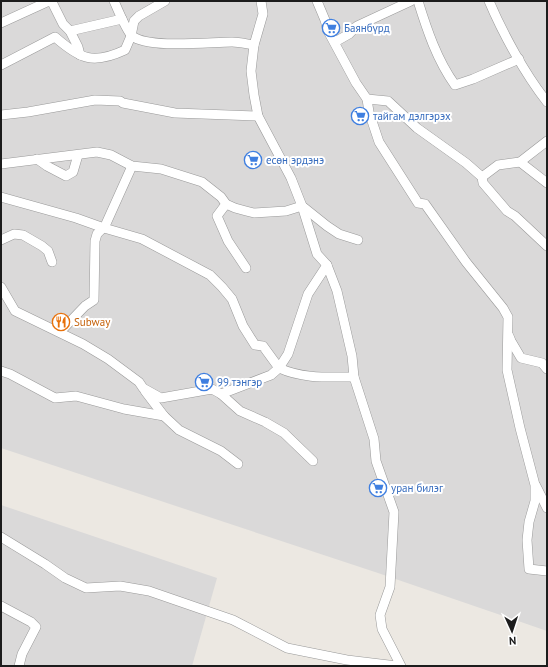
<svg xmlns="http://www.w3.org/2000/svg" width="548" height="667" font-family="'PT Sans',sans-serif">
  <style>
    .residential { fill: #dad9d9 }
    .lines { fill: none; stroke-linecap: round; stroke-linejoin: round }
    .minor-casing { stroke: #999; stroke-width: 10 }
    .minor { stroke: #fff; stroke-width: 9 }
    .labels { text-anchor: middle; stroke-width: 4; stroke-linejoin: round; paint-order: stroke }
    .shop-label { font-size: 11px; fill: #366cbe; stroke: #fff; text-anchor: start }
    .food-label { font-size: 11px; fill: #c56008; stroke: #fff; text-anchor: start }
  </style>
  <rect width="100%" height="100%" fill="#ece8e2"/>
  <!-- residential -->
  <g class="residential">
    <path d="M1 1H547V631L378 573 1 448Z"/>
    <path d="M1 505 217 578 192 666H1Z"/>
  </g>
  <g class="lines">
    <defs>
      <g id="minor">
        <path d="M114 1C117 8 127 32 132 36 149 49 210 42 232 42 239 42 247 44 254 45"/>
        <path d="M261 1 263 14 254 45 251 71 254 95 258 116 291 178 302 206 317 254 327 265 337 291 352 356 354 377 374 439 376 461 394 512 390 587 380 615 382 629 401 666"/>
        <path d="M317 1 325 20 328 31 356 83 367 99 369 112 379 142 418 203 425 204 466 262 503 308 508 317 507 370 520 428 535 485V501L529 522 527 540 529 569 547 571"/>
        <path d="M418 1C427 30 437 60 455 85L473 79 519 59"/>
        <path d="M489 1C503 34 525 74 547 102"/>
        <path d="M1 23 47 2 51 1 53 4 63 24 70 31 78 47 80 55"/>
        <path d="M70 31 122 19"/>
        <path d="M335 42 349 34 357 26 411 1"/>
        <path d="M1 65 55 37C80 59 93 65 125 50L131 36 134 21 139 16 165 1"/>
        <path d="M367 99 388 101 417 128 466 163 482 177 483 183 507 211 515 216 547 246"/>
        <path d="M1 115 28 112 95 100 120 101 123 103 175 113 258 116"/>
        <path d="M37 159 47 166 66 176 73 172 78 155"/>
        <path d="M520 162 547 183"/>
        <path d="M1 164 97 152 111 155 132 166 161 169 202 182 221 197 226 204 235 208 246 211 254 213 286 211 302 206 327 226 339 234 358 240"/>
        <path d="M482 177 498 165 520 162 547 141"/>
        <path d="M1 197 76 218 104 228 142 239 210 275 222 287 232 299 243 326 255 345 263 346 279 368 288 354 308 294 327 265"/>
        <path d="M226 204 217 216 228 241 246 268"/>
        <path d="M1 240 14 234 23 235 42 246 48 251 52 262"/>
        <path d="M1 287 15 311 83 344 108 359 139 382 143 388 161 398 212 389 221 394 240 411 265 422 284 433 313 461"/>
        <path d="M60 332 85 306 94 300 95 241 97 234 105 226 132 166"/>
        <path d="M509 336 511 341 521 358 542 363 547 369"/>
        <path d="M1 371 10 374 55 398 76 396 124 409 164 416"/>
        <path d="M145 391 164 416 179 430 221 451 238 464"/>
        <path d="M221 394 271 375 279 368C303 379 328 377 354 377"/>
        <path d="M536 486 547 508"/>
        <path d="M1 537 45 564 65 578 86 588 120 586 149 591 233 620 287 648 347 660 397 666"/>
        <path d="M1 606 31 622 36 627 22 654 19 666"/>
      </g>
    </defs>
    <!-- minor casing -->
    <use href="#minor" class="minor-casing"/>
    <!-- minor -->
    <use href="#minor" class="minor"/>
  </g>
  <!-- icons -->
  <defs>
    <symbol id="supermarket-ring" viewBox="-11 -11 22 22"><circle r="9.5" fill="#fff" stroke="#3f7fe0" stroke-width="1.5"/><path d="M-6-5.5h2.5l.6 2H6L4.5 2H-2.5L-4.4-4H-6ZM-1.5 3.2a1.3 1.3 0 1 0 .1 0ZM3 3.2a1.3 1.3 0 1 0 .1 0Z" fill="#3f7fe0"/></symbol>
    <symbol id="restaurant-ring" viewBox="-11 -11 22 22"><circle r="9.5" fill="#fff" stroke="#e8710a" stroke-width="1.5"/><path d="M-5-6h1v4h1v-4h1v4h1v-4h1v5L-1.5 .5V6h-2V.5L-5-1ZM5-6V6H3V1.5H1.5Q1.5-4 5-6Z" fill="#e8710a"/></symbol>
  </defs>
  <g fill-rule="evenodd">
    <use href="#supermarket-ring" x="321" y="18" width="20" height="20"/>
    <use href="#supermarket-ring" x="350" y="106" width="20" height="20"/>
    <use href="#supermarket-ring" x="243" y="150" width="20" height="20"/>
    <use href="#restaurant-ring" x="51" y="312" width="20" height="20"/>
    <use href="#supermarket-ring" x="194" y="372" width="20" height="20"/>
    <use href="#supermarket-ring" x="368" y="478" width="20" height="20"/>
  </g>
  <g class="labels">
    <!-- shop labels -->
    <g class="shop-label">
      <text x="344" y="32">Баянбүрд</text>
      <text x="373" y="120">тайгам дэлгэрэх</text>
      <text x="266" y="164">есөн эрдэнэ</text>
      <text x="217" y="386">99 тэнгэр</text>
      <text x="391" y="492">уран билэг</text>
    </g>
    <!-- food labels -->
    <g class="food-label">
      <text x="74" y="326">Subway</text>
    </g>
  </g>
  <!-- border -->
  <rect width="548" height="667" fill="none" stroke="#1c1c1c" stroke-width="4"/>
  <!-- north arrow -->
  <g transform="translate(512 631) rotate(177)" stroke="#ffffff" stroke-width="3" paint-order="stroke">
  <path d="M0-3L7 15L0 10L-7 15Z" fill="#1c1c1c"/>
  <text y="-6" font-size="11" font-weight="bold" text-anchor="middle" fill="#1c1c1c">N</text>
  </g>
</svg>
